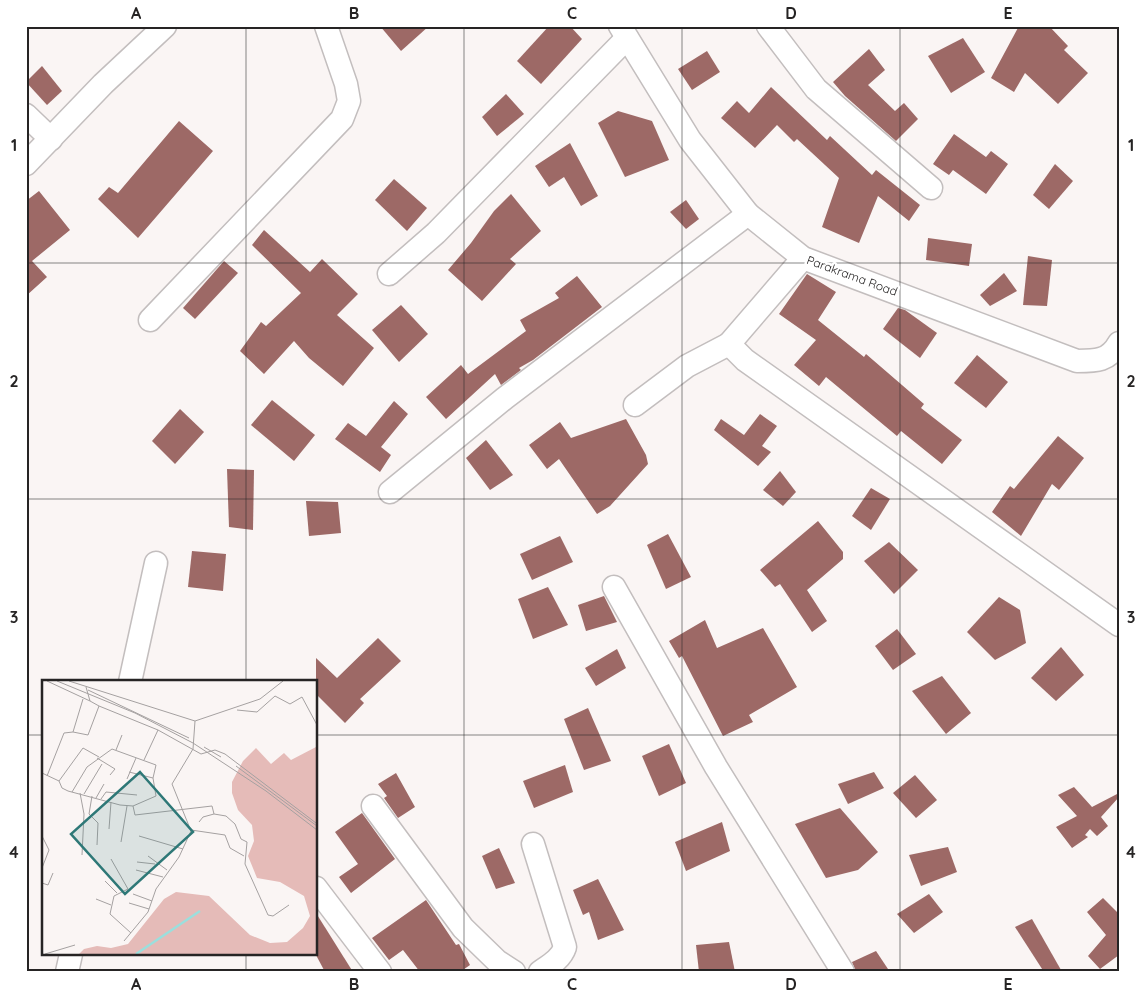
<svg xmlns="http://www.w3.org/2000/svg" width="1145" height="998" font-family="Quicksand,sans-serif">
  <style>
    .building { fill: #9d6966 }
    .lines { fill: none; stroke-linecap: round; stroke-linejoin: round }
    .minor-casing { stroke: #c3bebe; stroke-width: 25 }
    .minor { stroke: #fff; stroke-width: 22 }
    .grid { fill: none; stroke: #262424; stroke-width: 1; stroke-opacity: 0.55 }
    .labels { text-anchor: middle; stroke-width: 5; stroke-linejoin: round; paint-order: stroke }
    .street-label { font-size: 12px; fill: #262424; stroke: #fff }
    .inset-river { fill: none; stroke: #9bdfdd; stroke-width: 2.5 }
    .inset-road { fill: none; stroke: #a5a1a1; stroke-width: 1 }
    .view { fill: #2e7877; fill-opacity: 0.15; stroke: #2e7877; stroke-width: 2.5 }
    .inset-edge { fill: none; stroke: #262424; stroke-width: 2.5 }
    .neatline { fill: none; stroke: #262424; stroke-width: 2 }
    .grid-label { font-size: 16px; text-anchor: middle; font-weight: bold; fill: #262424 }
  </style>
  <rect width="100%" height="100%" fill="#faf5f4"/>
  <!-- building -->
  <g class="building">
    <path d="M380 26H429L401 51Z"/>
    <path d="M549 26H570L582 39 541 84 517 61Z"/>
    <path d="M1019 26H1049L1068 46 1064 50 1088 73 1058 104 1025 73 1014 92 991 78Z"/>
    <path d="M963 38 985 72 951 93 928 56Z"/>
    <path d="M869 49 885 70 868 85 895 111 904 103 918 119 896 141 845 96 833 82Z"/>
    <path d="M707 51 720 72 692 90 678 69Z"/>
    <path d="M42 66 62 91 47 105 26 82Z"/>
    <path d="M771 87 827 140 830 136 872 175 876 170 920 205 909 221 878 196 859 243 822 227 839 178 797 139 794 142 777 125 755 148 721 118 737 101 749 113Z"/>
    <path d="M506 94 524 114 497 136 482 117Z"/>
    <path d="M618 111 652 121 669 160 625 177 598 123Z"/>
    <path d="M179 121 213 151 138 238 98 199 109 187 118 193Z"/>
    <path d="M954 134 986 157 991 151 1008 164 986 194 953 170 949 175 933 164Z"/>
    <path d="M570 143 598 196 581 206 564 177 549 187 535 166Z"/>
    <path d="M1055 164 1073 181 1049 209 1033 195Z"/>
    <path d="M394 179 427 208 407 231 375 200Z"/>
    <path d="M39 191 70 230 32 261 47 277 26 296V201Z"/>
    <path d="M511 194 541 231 510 259 516 264 482 301 448 270 471 243 494 211Z"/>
    <path d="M686 200 699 219 686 229 670 212Z"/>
    <path d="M264 230 310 272 322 259 358 294 337 315 374 348 343 386 309 358 294 341 264 374 240 351 261 322 266 326 301 293 252 245Z"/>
    <path d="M928 238 972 244 969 266 926 260Z"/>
    <path d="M1028 256 1052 260 1047 306 1023 305Z"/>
    <path d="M224 261 238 273 195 319 183 308Z"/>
    <path d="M1004 273 1017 291 990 306 980 295Z"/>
    <path d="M807 274 836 292 818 320 864 357 866 354 924 404 921 408 962 440 942 464 901 431 897 436 826 377 819 386 794 365 816 340 779 314Z"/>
    <path d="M577 276 602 307 533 360 519 368 521 370 501 385 495 374 446 419 426 397 461 365 468 374 526 331 520 320 559 298 555 293Z"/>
    <path d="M401 305 428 334 399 362 372 330Z"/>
    <path d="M898 308 905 310 937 333 920 358 883 329Z"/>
    <path d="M977 355 1008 382 986 408 954 383Z"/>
    <path d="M272 400 315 435 294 461 251 425Z"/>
    <path d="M394 401 408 414 381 447 391 455 380 472 335 439 348 423 366 436Z"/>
    <path d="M180 409 204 432 175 464 152 441Z"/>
    <path d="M760 414 777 426 762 446 771 452 758 466 714 430 721 419 744 435Z"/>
    <path d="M626 419 646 455 648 464 610 506 597 514 559 459 547 469 529 445 560 422 571 438Z"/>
    <path d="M1058 436 1084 458 1059 490 1052 484 1021 536 992 512 1010 486 1014 489Z"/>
    <path d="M486 440 513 475 490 490 466 458Z"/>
    <path d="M227 469 254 470 253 530 229 527Z"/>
    <path d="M780 471 796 492 783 506 763 490Z"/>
    <path d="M871 488 890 499 871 530 852 516Z"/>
    <path d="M306 501 338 502 341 533 309 536Z"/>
    <path d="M818 521 843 552V559L807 590 827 621 812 632 780 584 775 587 760 570Z"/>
    <path d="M668 534 691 577 666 589 647 545Z"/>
    <path d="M560 536 573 562 532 580 520 554Z"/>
    <path d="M889 542 918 570 894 594 864 561Z"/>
    <path d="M192 551 226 554 223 591 188 587Z"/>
    <path d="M548 587 568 625 533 639 518 599Z"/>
    <path d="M604 596 617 622 586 631 578 605Z"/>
    <path d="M999 597 1020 610 1026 643 995 660 967 632Z"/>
    <path d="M705 620 717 648 763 628 797 687 749 715 753 722 723 736 682 656 679 658 669 641Z"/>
    <path d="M897 629 916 654 893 670 875 646Z"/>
    <path d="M378 638 401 661 360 699 364 703 345 723 316 694V658L337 678Z"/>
    <path d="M1061 647 1084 675 1056 701 1031 678Z"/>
    <path d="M617 649 626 668 596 686 585 668Z"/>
    <path d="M942 676 971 713 946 734 912 691Z"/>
    <path d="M588 708 611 761 584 770 564 719Z"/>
    <path d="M669 744 686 783 659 796 642 756Z"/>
    <path d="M565 765 573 792 534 808 523 781Z"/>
    <path d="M874 772 884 788 848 804 838 784Z"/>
    <path d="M396 773 415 807 398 818 384 798 387 796 378 784Z"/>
    <path d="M915 775 937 800 916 818 893 793Z"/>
    <path d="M1074 787 1092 807 1119 793V797L1101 817 1108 826 1097 836 1090 829 1085 835 1088 837 1072 848 1056 827 1077 816 1058 795Z"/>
    <path d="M840 808 878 852 858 870 826 878 795 824Z"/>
    <path d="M362 813 395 859 351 893 339 877 358 864 335 832Z"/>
    <path d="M722 822 730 851 686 871 675 842Z"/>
    <path d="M948 847 957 872 921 886 909 855Z"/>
    <path d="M499 848 515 883 496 889 482 856Z"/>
    <path d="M598 879 624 930 598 940 589 912 583 915 573 890Z"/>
    <path d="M929 894 943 912 914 933 897 914Z"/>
    <path d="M1103 898 1119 914V955L1100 969 1088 956 1106 935 1087 912Z"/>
    <path d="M426 900 456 945 459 944 470 965 460 972H420L403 950 389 960 372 938Z"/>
    <path d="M316 913 353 972H325L316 955Z"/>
    <path d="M1032 919 1061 970 1058 972H1044L1015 927Z"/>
    <path d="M729 942 735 972H699L696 945Z"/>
    <path d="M876 951 890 972H856L852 962Z"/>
  </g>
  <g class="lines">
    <defs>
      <g id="minor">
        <path d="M620 26 690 140 748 214 803 258 1077 361C1096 361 1109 361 1119 343"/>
        <path d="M768 26 816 89 931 188"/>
        <path d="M26 115 51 139"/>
        <path d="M26 164 103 84 165 26"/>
        <path d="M803 258 729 344 745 360 1119 625"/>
        <path d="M389 274 436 233 627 38"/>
        <path d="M150 320 342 119 349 101 346 84 326 26"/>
        <path d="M635 405 687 366 729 344"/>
        <path d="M390 492 505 398 748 214"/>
        <path d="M614 587 716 767 843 972"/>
        <path d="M130 682 156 563"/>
        <path d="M373 806 463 928 497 961 514 972"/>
        <path d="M533 844 565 947C561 959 550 965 540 972"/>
        <path d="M316 888 380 972"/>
        <path d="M67 972 71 954"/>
      </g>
    </defs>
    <!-- minor casing -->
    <use href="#minor" class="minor-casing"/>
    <!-- minor -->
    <use href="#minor" class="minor"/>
  </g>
  <!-- grid -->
  <path class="grid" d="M246 26V682M464 26V972M682 26V972M900 26V972M26 263H1119M26 499H1119M26 735H44M316 735H1119M246 954V972"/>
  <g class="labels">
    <!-- street labels -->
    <g class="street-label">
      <text transform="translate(852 276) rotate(20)" y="4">Parakrama Road</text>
    </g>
  </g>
  <!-- overview -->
  <g transform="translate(42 680)">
    <rect width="275" height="275" fill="#faf5f4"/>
    <path d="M274 67 275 274H37L42 269 55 266 69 268 86 264 122 219 134 212 167 216 208 255 228 263 245 262 261 248 268 236 262 216 238 202 215 198 206 176 212 161 210 145 196 130 190 113V102L201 81 214 68 229 84 242 73 249 80Z" fill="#e5bbb8"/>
    <path class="inset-river" d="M94 274 158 231"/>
    <path class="inset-road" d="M5 1 48 21M15 1 93 33 151 63 224 111 275 150M27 1 153 41 218 19 241 1M44 7 48 21 57 26 116 50 159 74 173 70 183 74 274 143M46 10 147 58M195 30 215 32 233 16 248 24 260 17 275 45M31 52 46 55 57 26M162 67 179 77M74 70 80 55M55 78 73 89 68 95M102 80 116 50M194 86 275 146M0 93 17 101 20 108 26 111 78 125 91 126 114 116 111 98 87 92M5 96 22 53 31 52 41 19M85 99 94 78M17 101 41 68 57 77M30 112 45 87 70 69 114 85 111 98M38 113 42 134 40 175M42 114 60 84M50 116 47 134 56 143 55 165M54 118 62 104M59 119 64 112 95 115M91 126 93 135 170 126 172 134 184 136 193 144 199 159 205 162 203 184 226 235 231 236 247 225M157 142 161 137 172 134M67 149 69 122M149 150 183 155 188 168 202 176M0 156 7 170 0 188M97 156 141 169M79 162 85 126M106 176 125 190M69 179 86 209 72 216 68 234 89 253M95 182 113 184M94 190 121 197M63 201 75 213M0 203 6 205 11 193M91 214 110 221M54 219 69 225M87 223 107 229M82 261 106 232 114 209 137 177 149 151 130 104 151 69 153 41M3 274 33 265"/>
    <path class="view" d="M98 92 151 152 83 214 29 154Z"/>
    <rect width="275" height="275" class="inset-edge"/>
  </g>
  <!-- border -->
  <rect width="1145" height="998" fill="none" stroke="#ffffff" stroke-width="55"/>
  <rect x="28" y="28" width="1090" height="942" class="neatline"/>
  <g class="grid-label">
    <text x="136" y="19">A</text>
    <text x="354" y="19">B</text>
    <text x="572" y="19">C</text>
    <text x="791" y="19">D</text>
    <text x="1008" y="19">E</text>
    <text x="14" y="151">1</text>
    <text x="1131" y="151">1</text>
    <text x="14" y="387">2</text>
    <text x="1131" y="387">2</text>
    <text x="14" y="623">3</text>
    <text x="1131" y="623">3</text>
    <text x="14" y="858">4</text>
    <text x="1131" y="858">4</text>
    <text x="136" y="990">A</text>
    <text x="354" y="990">B</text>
    <text x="572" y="990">C</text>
    <text x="791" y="990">D</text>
    <text x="1008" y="990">E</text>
  </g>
</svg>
